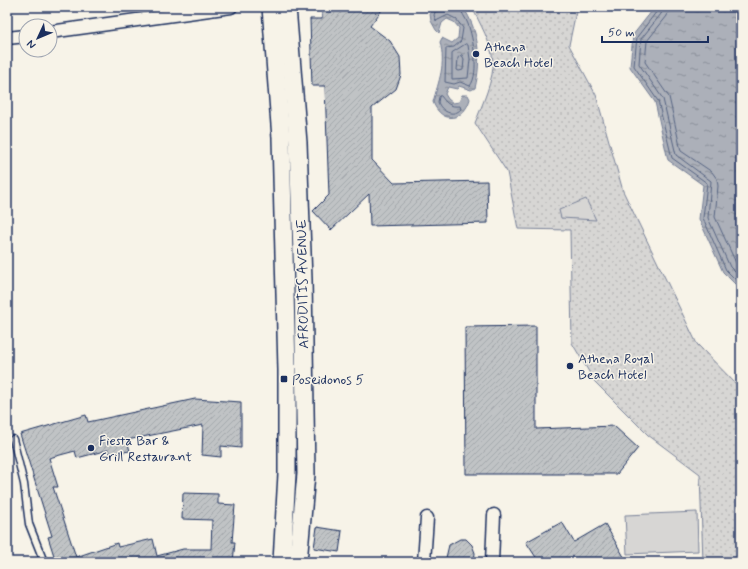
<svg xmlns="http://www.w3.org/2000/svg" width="748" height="569" font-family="Mynerve,sans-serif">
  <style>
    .grass { fill: url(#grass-dots); stroke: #798299 }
    .park { fill: #d7d6d4; stroke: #798299 }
    .water { fill: url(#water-ripples); stroke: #727c95 }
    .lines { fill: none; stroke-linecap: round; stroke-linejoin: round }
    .shore { stroke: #556382; stroke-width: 1 }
    .building { fill: url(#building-hatch); stroke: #1b2f5e }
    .service-casing { stroke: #1b2f5e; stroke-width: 9 }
    .minor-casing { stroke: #1b2f5e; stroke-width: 15 }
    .secondary-casing { stroke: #1b2f5e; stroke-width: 20 }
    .service { stroke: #f7f3e8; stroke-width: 6 }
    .minor { stroke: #f7f3e8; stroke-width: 12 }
    .secondary { stroke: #f7f3e8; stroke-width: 17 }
    .poi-dot { fill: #1b2f5e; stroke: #f7f3e8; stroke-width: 1.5 }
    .labels { text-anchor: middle; stroke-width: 3; stroke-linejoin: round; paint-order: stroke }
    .poi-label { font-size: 14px; fill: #1b2f5e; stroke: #f7f3e8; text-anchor: start }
    .street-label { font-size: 14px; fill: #1b2f5e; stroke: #f7f3e8 }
  </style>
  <defs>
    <pattern id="grass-dots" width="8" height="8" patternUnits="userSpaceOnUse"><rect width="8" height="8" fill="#d7d6d4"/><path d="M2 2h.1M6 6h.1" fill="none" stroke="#b8b8b8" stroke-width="1.8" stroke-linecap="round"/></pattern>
    <pattern id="water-ripples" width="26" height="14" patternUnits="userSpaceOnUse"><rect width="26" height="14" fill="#acb0b9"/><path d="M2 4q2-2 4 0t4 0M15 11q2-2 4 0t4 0" fill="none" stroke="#8b909a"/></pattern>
    <pattern id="building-hatch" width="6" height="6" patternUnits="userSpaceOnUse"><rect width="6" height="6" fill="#c0c3c5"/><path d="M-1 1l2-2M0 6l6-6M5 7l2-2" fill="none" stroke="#a4a8ac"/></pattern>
  </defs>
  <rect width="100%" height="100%" fill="#f7f3e8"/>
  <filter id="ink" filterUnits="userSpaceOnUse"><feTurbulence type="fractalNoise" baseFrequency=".025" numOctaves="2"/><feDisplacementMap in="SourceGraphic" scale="8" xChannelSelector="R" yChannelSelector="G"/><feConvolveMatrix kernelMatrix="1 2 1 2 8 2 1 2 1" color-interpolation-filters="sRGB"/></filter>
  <g filter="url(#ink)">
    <!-- grass -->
    <path class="grass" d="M472 7H577L569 45 596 95 623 191 697 344 741 389V562H703L700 474 648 435 595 382 572 343 570 230 518 229 507 172 475 123C481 108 495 76 493 61 491 42 480 24 472 7Z"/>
    <!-- park -->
    <g class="park">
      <path d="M586 199 596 220 561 218 559 210Z"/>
      <path d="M697 512 698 551 627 554 625 515Z"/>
    </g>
    <!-- water -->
    <g class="water">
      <path d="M433 7H463C479 31 482 60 475 88L471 90 459 86 457 89 448 87 445 94 448 99 453 103 459 102 462 95H468L470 99C464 121 442 125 433 102 439 80 446 65 440 42L442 38 452 43 458 38 459 28 454 22 447 19 442 23 439 33 436 30 431 21 430 14Z"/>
      <path d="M655 7H741V290L723 272 699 219 703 185 668 160 655 102 630 67 633 35Z"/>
    </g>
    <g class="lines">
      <!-- shore -->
      <g class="shore">
        <path d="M437 7 434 15 436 21 448 15 456 19 463 28 461 41 454 47 446 48 445 82 454 84 460 82 470 86C480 73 473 38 468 24 466 18 461 13 460 7"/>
        <path d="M658 7 657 11 637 37 634 66 658 101 672 158 707 183 703 218 726 270 741 285"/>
        <path d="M663 7 661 14 641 39 639 64 663 99 676 155 711 181 708 218 730 267 741 278"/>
        <path d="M669 7 667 16 647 41 645 62 669 97 681 151 712 172 717 179 718 186 715 217 736 263 741 269"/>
        <path d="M466 44 468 45 470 59 468 78 452 79V53Z"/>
        <path d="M462 55 464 59 463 70 459 71 457 70 458 58Z"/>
        <path d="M441 96C447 104 450 107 460 106L461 109C453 118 441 111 438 102L439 97Z"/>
      </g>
    </g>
    <!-- building -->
    <g class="building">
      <path d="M322 7H384L370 26 390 41 400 57 401 75 396 89 372 108V160L394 183 487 181 488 223 370 226 369 194 331 230 313 211 329 195 325 86H312L310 19H322Z"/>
      <path d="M536 326V429L614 426 638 448 617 474H466L465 327Z"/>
      <path d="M195 399 241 402V448L221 446V457L202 455 203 425 127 440 130 451 109 454 108 450 77 458 75 451 49 458 58 487H53L76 557 117 543 118 547 153 539 157 556 183 549H211L212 520 182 519 183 493 218 494V504L235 505 232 542H235L233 562H56L48 537 52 536 20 434 86 415 88 422Z"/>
      <path d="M562 522 574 542 605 524 627 562H539L526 542Z"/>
      <path d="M317 527 342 531 339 552 314 548Z"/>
      <path d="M460 539H466L472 545 475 553 474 562H445L449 545Z"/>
    </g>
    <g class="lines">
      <defs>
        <path id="service" d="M13 439 24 484 29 524 44 562"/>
        <g id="minor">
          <path d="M50 32 231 7"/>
          <path d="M7 38 26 36"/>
          <path d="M424 562 427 518"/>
          <path d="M492 562 494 515"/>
        </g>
        <g id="secondary">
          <path d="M271 7 281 138 287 370V474L282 562"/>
          <path d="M287 7 298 143 303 280 306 474 298 562"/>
        </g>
      </defs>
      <!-- service casing -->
      <use href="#service" class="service-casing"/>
      <!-- minor casing -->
      <use href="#minor" class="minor-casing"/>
      <!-- secondary casing -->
      <use href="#secondary" class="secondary-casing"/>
      <!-- service -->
      <use href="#service" class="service"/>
      <!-- minor -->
      <use href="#minor" class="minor"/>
      <!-- secondary -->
      <use href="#secondary" class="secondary"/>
    </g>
  </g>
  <!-- markers -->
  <g class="poi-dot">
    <circle cx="476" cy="54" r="4"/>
    <circle cx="570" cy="366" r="4"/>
    <rect x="280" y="375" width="8" height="8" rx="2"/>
    <circle cx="91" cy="448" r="4"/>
  </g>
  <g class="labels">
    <!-- poi labels -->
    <g class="poi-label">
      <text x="484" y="51">Athena<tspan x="484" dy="16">Beach Hotel</tspan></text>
      <text x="578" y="363">Athena Royal<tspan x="578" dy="16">Beach Hotel</tspan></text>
      <text x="292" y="384">Poseidonos 5</text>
      <text x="99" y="445">Fiesta Bar &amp;<tspan x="99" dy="16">Grill Restaurant</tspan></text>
    </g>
    <!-- street labels -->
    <g class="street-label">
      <text transform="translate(302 284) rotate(-91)" y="5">AFRODITIS AVENUE</text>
    </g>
  </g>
  <!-- margin -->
  <rect width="748" height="569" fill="none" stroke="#f7f3e8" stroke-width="24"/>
  <rect x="12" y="12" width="724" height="545" fill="none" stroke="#1b2f5e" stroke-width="1.5" filter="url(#ink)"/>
  <!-- north arrow -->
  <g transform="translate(38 38) rotate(226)"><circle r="19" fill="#f7f3e8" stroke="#9fa5b1"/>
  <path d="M0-3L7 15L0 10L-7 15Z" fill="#1b2f5e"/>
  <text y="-6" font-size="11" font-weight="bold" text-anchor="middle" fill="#1b2f5e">N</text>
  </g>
  <!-- scale -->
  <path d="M602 36v6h106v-6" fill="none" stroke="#1b2f5e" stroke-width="2"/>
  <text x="608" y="36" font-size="12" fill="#1b2f5e" stroke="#f7f3e8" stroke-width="3" paint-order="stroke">50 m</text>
</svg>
